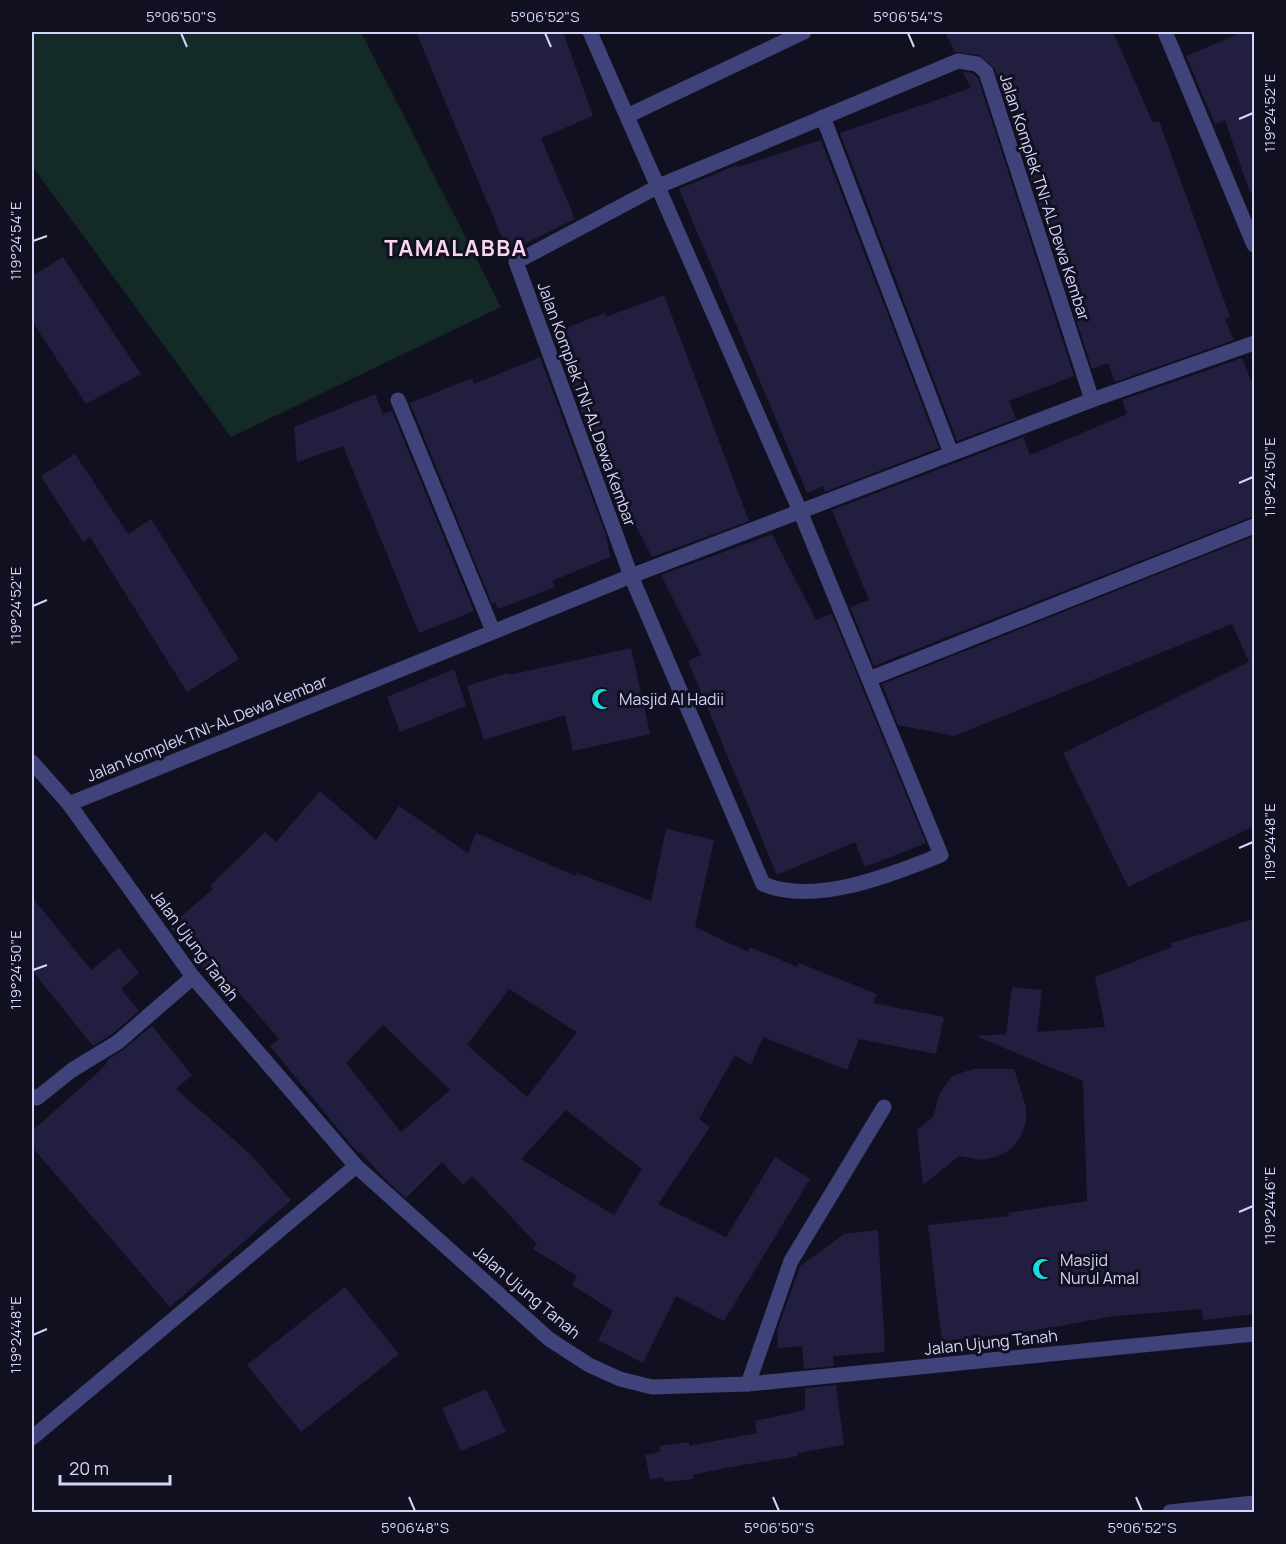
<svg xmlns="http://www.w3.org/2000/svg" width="1286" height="1544" font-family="Manrope,sans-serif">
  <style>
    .green { fill: #132a27 }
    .building { fill: #221e3f; fill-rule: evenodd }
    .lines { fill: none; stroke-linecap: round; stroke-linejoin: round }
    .minor { stroke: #40427a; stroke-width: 15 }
    .ticks { fill: none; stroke: #d5d4fa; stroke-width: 2 }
    .labels { text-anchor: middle; stroke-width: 6; stroke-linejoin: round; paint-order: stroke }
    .street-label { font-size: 16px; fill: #d5d4fa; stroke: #111020 }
    .poi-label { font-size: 16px; fill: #d5d4fa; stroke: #111020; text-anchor: start }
    .district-label { font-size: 22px; font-weight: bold; letter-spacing: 1.5px; fill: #fad5f0; stroke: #111020 }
    .neatline { fill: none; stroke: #d5d4fa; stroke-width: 2 }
    .ticks-label { font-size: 15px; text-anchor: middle; fill: #d5d4fa }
  </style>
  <rect width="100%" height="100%" fill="#111020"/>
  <!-- green -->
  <path class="green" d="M32 32H361L501 307 231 437 32 166Z"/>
  <!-- building -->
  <g class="building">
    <path d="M416 32H563L593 116 541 138 575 219 508 252Z"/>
    <path d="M945 32H1113L1153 123 1159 121 1230 317 1225 319 1234 340 1115 382 1108 363 1092 369 995 69 979 55 955 52Z"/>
    <path d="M1243 32H1254V192L1250 193 1225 120 1215 124 1186 56Z"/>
    <path d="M963 72 973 73 978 78 1074 376 1009 401 1016 419 957 441 840 133 971 88Z"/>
    <path d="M821 140 939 448 825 492 823 486 807 493 679 189 736 165 738 167Z"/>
    <path d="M63 257 141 374 86 404 32 321V276Z"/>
    <path d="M664 295 749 521 652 557 590 436 553 333 605 313 606 317Z"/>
    <path d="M540 357 606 535 610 557 552 581 555 587 498 609 495 602 492 604 410 403 472 378 474 384Z"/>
    <path d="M1242 358 1254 388V516L874 666 850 607 869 600 832 510 1023 437 1030 455 1127 414 1122 400Z"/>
    <path d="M375 394 383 414 392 411 474 611 419 633 343 446 297 462 294 427Z"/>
    <path d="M75 454 128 534 151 519 239 659 187 692 90 537 83 542 41 476Z"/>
    <path d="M772 534 816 620 832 614 926 843 865 867 855 842 777 875 688 661 701 655 661 575Z"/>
    <path d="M1254 536V826L1128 887 1063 753 1249 662 1232 624 954 736 898 725 882 684Z"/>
    <path d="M631 648 650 734 573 751 565 715 484 740 467 686 508 673 509 675Z"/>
    <path d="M454 669 466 706 400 732 387 697Z"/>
    <path d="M320 791 376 840 399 806 468 853 476 833 576 876 577 873 651 901 666 829 714 840 695 927 748 952 750 947 797 967 799 963 877 994 873 1003 944 1017 936 1054 859 1039 847 1070 763 1037 751 1065 735 1055 699 1119 710 1127 658 1204 726 1237 775 1157 810 1179 724 1321 676 1296 643 1363 598 1340 613 1311 572 1285 577 1276 533 1249 537 1244 472 1176 463 1185 442 1162 406 1198 389 1183 360 1152 358 1153 270 1046 279 1039 235 988 225 996 169 927 213 889 210 886 265 832 276 842ZM509 989 577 1032 527 1097 467 1045ZM383 1025 450 1090 401 1132 346 1063ZM566 1110 642 1169 614 1215 521 1159Z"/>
    <path d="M32 897 91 970 119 948 139 973 121 989 139 1011 112 1034 93 1046 32 970Z"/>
    <path d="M1254 919V1314L1203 1320 1202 1309 1115 1316 1026 1332 942 1341 928 1225 1009 1216 1008 1213 1087 1201 1083 1081 976 1036 1006 1034 1012 987 1042 990 1037 1032 1105 1027 1095 977 1172 947 1171 943Z"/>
    <path d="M152 1026 192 1075 176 1089 249 1153 291 1200 170 1307 32 1147V1131L94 1076 107 1063 106 1061 124 1049Z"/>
    <path d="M973 1069H1014L1026 1107V1123L1020 1138 1010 1150 996 1157 980 1160 959 1156 923 1185 917 1130 933 1117 940 1093 952 1076Z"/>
    <path d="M878 1230 885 1352 833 1356 834 1366 804 1369 802 1346 778 1348 777 1331 800 1266 844 1234Z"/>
    <path d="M345 1287 399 1354 301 1432 247 1365Z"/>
    <path d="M836 1385 844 1445 797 1453 798 1456 725 1468 693 1475V1479L664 1482 663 1477 650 1480 645 1455 660 1452 659 1446 689 1442V1446L757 1433 755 1421 805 1410V1388Z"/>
    <path d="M486 1389 506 1432 461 1451 442 1408Z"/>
  </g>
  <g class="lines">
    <!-- minor -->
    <g class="minor">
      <path d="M590 32 800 511 941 855C891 875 815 906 763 884L631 576 516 262 659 186 958 61 977 64 986 72 1092 400"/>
      <path d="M1165 32 1254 245"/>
      <path d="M627 116 804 32"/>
      <path d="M823 117 951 453"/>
      <path d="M398 400 493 631"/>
      <path d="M869 679 1254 526"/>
      <path d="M32 762 69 804 193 977 356 1166 549 1339 589 1365 620 1379 652 1387 748 1384 1254 1334"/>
      <path d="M69 804 631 576 1092 400 1254 343"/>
      <path d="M32 1096 37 1098 72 1070 118 1042 193 977"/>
      <path d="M748 1384 791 1261 884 1107"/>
      <path d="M32 1438 356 1166"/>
      <path d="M1170 1512 1254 1503"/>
    </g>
  </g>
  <!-- ticks -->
  <path class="ticks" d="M181 33 187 47M545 33 551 47M908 33 914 47M1239 119 1253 113M33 241 47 236M1239 483 1253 477M33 606 47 600M1239 848 1253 842M33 970 47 965M1239 1212 1253 1206M33 1335 47 1329M409 1497 415 1511M773 1497 779 1511M1136 1497 1142 1511"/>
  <!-- icons -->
  <defs>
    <symbol id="mosque-bare" viewBox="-9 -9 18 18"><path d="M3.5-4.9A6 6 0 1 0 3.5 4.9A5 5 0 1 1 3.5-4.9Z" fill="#19dde1" stroke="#111020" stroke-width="2.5" paint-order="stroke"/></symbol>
  </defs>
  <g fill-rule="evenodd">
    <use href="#mosque-bare" x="587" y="684" width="30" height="30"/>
    <use href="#mosque-bare" x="1028" y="1254" width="30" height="30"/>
  </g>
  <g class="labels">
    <!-- street labels -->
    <g class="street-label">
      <text transform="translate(1045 197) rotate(72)" y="6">Jalan Komplek TNI-AL Dewa Kembar</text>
      <text transform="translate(587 404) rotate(70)" y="6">Jalan Komplek TNI-AL Dewa Kembar</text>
      <text transform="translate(207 728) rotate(-22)" y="6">Jalan Komplek TNI-AL Dewa Kembar</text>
      <text transform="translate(195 945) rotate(53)" y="6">Jalan Ujung Tanah</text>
      <text transform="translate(527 1292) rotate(40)" y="6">Jalan Ujung Tanah</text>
      <text transform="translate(991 1342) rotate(-6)" y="6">Jalan Ujung Tanah</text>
    </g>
    <!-- poi labels -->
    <g class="poi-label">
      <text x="619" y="705">Masjid Al Hadii</text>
      <text x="1060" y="1266">Masjid<tspan x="1060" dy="18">Nurul Amal</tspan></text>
    </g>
    <!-- district labels -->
    <g class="district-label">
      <text x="456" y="256">TAMALABBA</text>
    </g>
  </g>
  <!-- border -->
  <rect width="1286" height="1544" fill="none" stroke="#111020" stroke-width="66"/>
  <!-- scale -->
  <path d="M60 1475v9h110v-9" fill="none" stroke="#d5d4fa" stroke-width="3"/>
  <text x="69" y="1475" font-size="18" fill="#d5d4fa" stroke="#111020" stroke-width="4.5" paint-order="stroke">20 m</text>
  <rect x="33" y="33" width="1220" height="1478" class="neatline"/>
  <g class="ticks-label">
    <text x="181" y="22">5°06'50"S</text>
    <text x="545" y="22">5°06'52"S</text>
    <text x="908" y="22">5°06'54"S</text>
    <text transform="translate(1270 113) rotate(-90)" y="5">119°24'52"E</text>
    <text transform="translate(16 241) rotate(-90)" y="5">119°24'54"E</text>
    <text transform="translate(1270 477) rotate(-90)" y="5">119°24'50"E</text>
    <text transform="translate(16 606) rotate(-90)" y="5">119°24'52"E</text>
    <text transform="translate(1270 842) rotate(-90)" y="5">119°24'48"E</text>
    <text transform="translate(16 970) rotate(-90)" y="5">119°24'50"E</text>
    <text transform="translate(1270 1206) rotate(-90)" y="5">119°24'46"E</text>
    <text transform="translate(16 1335) rotate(-90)" y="5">119°24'48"E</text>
    <text x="415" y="1533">5°06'48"S</text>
    <text x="779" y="1533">5°06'50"S</text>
    <text x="1142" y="1533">5°06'52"S</text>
  </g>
</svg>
